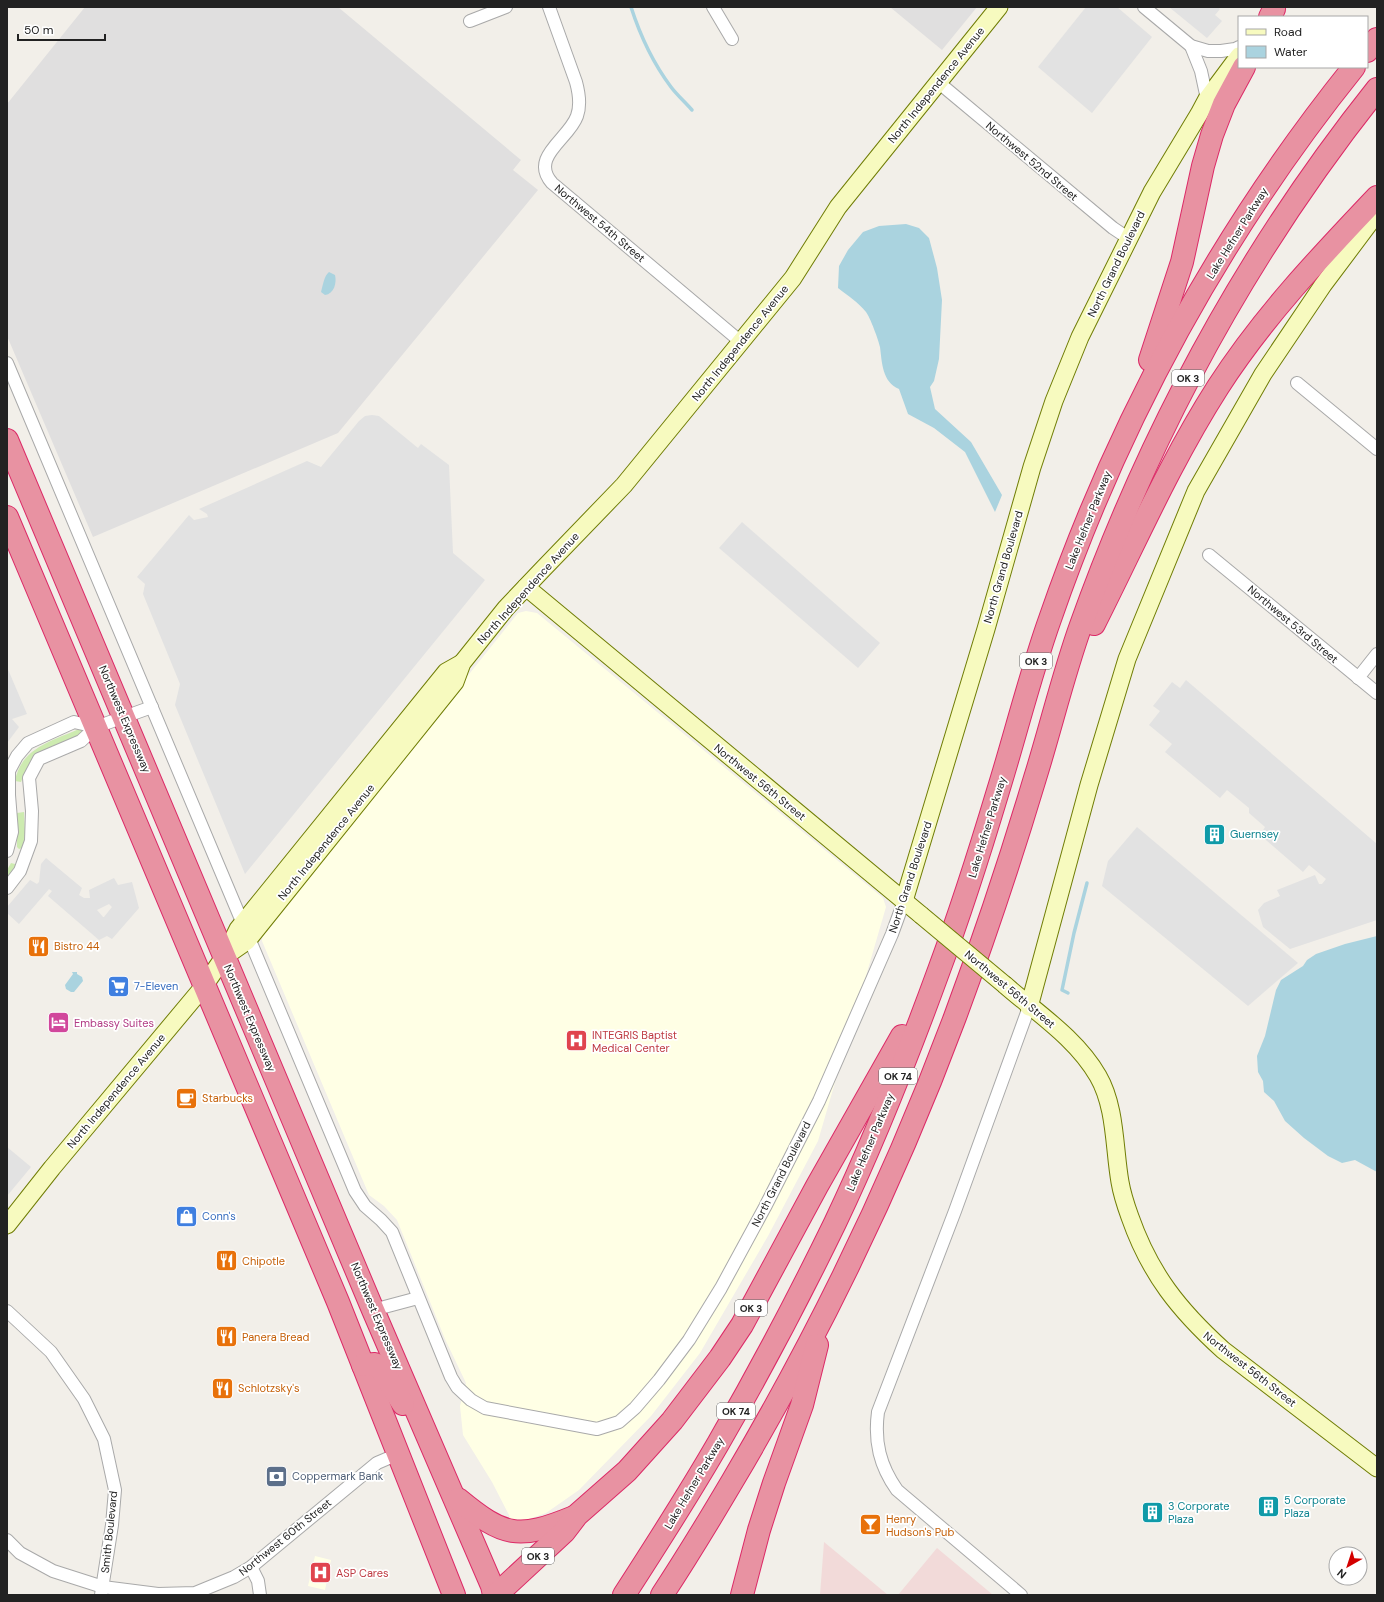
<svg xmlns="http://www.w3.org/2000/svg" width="1384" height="1602" font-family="'DM Sans',sans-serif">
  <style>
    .residential { fill: #e0dfdf }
    .commercial { fill: #f2dad9 }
    .education { fill: #ffffe5 }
    .grass { fill: #cdebb0 }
    .parking { fill: #e2e2e2; fill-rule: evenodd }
    .water { fill: #aad3df }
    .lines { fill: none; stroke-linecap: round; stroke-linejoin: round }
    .stream { stroke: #aad3df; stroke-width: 3.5 }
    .street-casing { stroke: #a9a9a9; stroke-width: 14 }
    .secondary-casing { stroke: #707d05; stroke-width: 19 }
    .highway-casing { stroke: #dc2a67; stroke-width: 24 }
    .street { stroke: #fff; stroke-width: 12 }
    .secondary { stroke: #f7fabf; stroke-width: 17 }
    .highway { stroke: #e892a2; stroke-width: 22 }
    .secondary-bridge-casing { stroke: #707d05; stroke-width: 19; stroke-linecap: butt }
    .secondary-bridge { stroke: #f7fabf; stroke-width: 17 }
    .labels { text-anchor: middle; stroke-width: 3.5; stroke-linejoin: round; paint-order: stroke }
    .shield { fill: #fff; stroke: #646464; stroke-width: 1 }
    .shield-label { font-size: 10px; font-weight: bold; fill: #222 }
    .street-label { font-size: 11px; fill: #222; stroke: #fff }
    .culture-label { font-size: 11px; fill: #0d838f; stroke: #fff; text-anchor: start }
    .food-label { font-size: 11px; fill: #c56008; stroke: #fff; text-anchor: start }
    .shop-label { font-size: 11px; fill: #366cbe; stroke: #fff; text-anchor: start }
    .hotel-label { font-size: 11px; fill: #b23c85; stroke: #fff; text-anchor: start }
    .health-label { font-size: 11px; fill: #be3a42; stroke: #fff; text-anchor: start }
    .service-label { font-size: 11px; fill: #4e5e75; stroke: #fff; text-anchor: start }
  </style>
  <rect width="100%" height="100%" fill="#f2efe9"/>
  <!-- residential -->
  <g class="residential">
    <path d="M85 7H338L521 160 513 170 538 190 338 433 93 537 7 336V104Z"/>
    <path d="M890 7H977L942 50Z"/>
  </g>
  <!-- commercial -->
  <g class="commercial">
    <path d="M824 1542 888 1595H820Z"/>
    <path d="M937 1548 993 1595H898Z"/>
  </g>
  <!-- education -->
  <g class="education">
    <path d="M526 611 537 613 883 898 886 907 818 1141 768 1236 700 1353 651 1416 579 1490 546 1513 526 1520 511 1519 492 1482 463 1435 460 1406 466 1383 445 1339 397 1220 384 1206 369 1195 262 941 263 932 518 613Z"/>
    <path d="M315 1556 331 1560 325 1590 308 1586Z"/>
  </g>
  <!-- grass -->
  <g class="grass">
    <path d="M79 729H85L86 734 33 760 25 772 21 782 15 781C21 748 52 741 79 729Z"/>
    <path d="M24 812 25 832 24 847 19 849 17 847V813Z"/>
    <path d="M11 863 15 864V866L7 880V870Z"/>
  </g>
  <!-- parking -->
  <g class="parking">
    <path d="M1086 7H1117L1152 37 1092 113 1038 67Z"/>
    <path d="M1169 7H1218L1220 9 1215 15 1222 21 1207 38Z"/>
    <path d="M372 415 379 416 418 448 421 444 449 465 453 553 485 580 245 874 175 705 180 684 143 594 145 584 137 577 189 515 194 520 208 517 207 514 199 509 307 461 321 467 359 421 365 416Z"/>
    <path d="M742 522 880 643 858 668 719 548Z"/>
    <path d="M7 667 27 714 12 719 19 727 7 743Z"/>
    <path d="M1186 680 1377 844V920L1290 949 1263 927 1258 910 1264 903 1280 896 1277 890 1315 875 1319 884H1322L1326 879 1309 865 1303 872 1260 835 1265 827 1249 813V808L1227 790 1220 798 1165 752 1172 744 1149 725 1160 711 1153 706 1172 682 1180 688Z"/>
    <path d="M1137 827 1298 963 1248 1006 1102 886 1108 861Z"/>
    <path d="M46 858 82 888 79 895 84 898H90L89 890 114 878 118 885 132 882 139 908 112 939 107 936 99 940 48 896 52 891 49 889 19 924 7 913V907L30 880 37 884 39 882 41 864ZM109 904 112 907 104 917H103L97 910Z"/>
    <path d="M7 1147 31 1167 7 1196Z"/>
  </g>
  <!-- water -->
  <g class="water">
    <path d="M906 224 919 228 929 238 937 268 942 300 939 359 934 381 930 387 935 409 971 442 1002 495 995 512 965 452 934 428 908 414 899 389C882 382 882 362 880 347 879 341 870 317 866 312 859 303 847 295 838 288L839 266 848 250 863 232 879 226Z"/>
    <path d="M329 272 335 275C337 283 334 294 325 295L321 292C323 285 324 276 329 272Z"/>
    <path d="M1377 936V1172L1355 1160 1342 1163 1328 1156 1304 1138 1285 1121 1274 1101 1264 1092 1263 1081 1258 1072 1257 1056 1265 1036 1276 990 1281 980 1303 966 1307 960 1316 954 1345 944Z"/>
    <path d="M72 972H77V974L82 977 83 981 74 992H71L66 989 65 985 73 974Z"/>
  </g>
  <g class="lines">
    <!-- stream -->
    <g class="stream">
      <path d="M631 7C640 35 653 63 671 87 677 95 685 102 692 110"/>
      <path d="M1068 993 1062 990 1074 933 1087 883"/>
    </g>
    <defs>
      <g id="street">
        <path d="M549 7 576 82C579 93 581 105 577 116 569 139 529 157 552 183L741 342"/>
        <path d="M713 7 732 39"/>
        <path d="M1144 7 1191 46 1208 51H1221L1235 49 1239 47"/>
        <path d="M470 21 506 7"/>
        <path d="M1191 46 1201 71 1207 99"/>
        <path d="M938 82 1113 228 1128 238"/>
        <path d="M7 363 243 924"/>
        <path d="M1297 383 1377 449"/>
        <path d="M1209 555 1377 693"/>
        <path d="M1358 678 1377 654"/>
        <path d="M7 851 12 832 9 795V771L17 756 28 743 74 722 96 727"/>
        <path d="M7 888 20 871 31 841 32 811 29 778 39 759 81 741 96 727 152 707"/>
        <path d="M249 938 355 1191 365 1206 381 1220 392 1232 451 1377 457 1387 471 1400 485 1408 597 1429 619 1422 635 1408 659 1380 689 1340 721 1288 765 1207 819 1101 892 934 904 901"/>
        <path d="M373 1310 418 1298"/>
        <path d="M7 1311 51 1352 84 1399 104 1439 115 1490 112 1525 101 1595"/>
        <path d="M7 1540 20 1553 53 1571 103 1587 158 1594 195 1593 234 1577 251 1567 377 1463 398 1454"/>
        <path d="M251 1567 258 1581 260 1595"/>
        <path d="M1021 1595 897 1490C880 1466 874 1442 878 1412L955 1211 1029 1007"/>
      </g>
      <g id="secondary">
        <path d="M526 587 921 915"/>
        <path d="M904 901 986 629 1032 467 1054 401 1080 337 1152 192 1199 114 1207 99 1239 56"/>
        <path d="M224 957 247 941 455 682 462 663 506 608 542 570 624 485 793 278 838 207 999 7"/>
        <path d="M1005 985C1037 1013 1076 1038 1098 1076 1116 1107 1114 1148 1120 1182 1122 1194 1126 1206 1130 1217 1150 1274 1179 1310 1223 1350L1377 1468"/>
        <path d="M1029 1007 1089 785 1127 659 1196 491 1263 374 1323 285 1377 213"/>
        <path d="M7 1225 52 1168 204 986 224 957 238 929 446 672 462 663"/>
      </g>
      <g id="highway">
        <path d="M1270 17 1274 9"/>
        <path d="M1367 51 1377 39"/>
        <path d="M1150 360 1182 262 1203 166 1212 135 1224 104 1244 67"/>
        <path d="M7 440 373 1310 492 1586 494 1595"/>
        <path d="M7 517 338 1302 454 1595"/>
        <path d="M1094 624C1134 545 1170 462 1218 387 1263 317 1320 257 1377 197"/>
        <path d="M363 1365 375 1364 381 1369 403 1404"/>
        <path d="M458 1499C504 1537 518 1540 574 1517"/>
        <path d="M496 1595 564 1532 577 1515 627 1471 672 1421 720 1358 742 1325 817 1186 902 1036"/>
        <path d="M624 1595C657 1544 689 1494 719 1442 760 1371 799 1297 835 1223 874 1141 908 1055 939 970 961 911 980 851 998 791 1016 733 1030 675 1050 619 1119 419 1222 231 1354 67"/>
        <path d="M662 1595C687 1557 710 1519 733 1480 820 1333 895 1178 955 1017 984 939 1011 858 1035 778 1051 727 1063 675 1081 625 1151 429 1248 251 1377 89"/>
        <path d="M742 1595 759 1530 774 1483 802 1405 817 1345"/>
      </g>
    </defs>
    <!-- street casing -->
    <use href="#street" class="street-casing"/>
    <!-- secondary casing -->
    <use href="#secondary" class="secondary-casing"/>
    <!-- highway casing -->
    <use href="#highway" class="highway-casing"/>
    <!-- street -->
    <use href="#street" class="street"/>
    <!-- secondary -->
    <use href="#secondary" class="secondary"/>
    <!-- highway -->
    <use href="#highway" class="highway"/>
    <defs>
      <path id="secondary-bridge" d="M921 915 1005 985"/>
    </defs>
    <!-- secondary-bridge casing -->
    <use href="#secondary-bridge" class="secondary-bridge-casing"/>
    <!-- secondary-bridge -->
    <use href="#secondary-bridge" class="secondary-bridge"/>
  </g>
  <!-- icons -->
  <defs>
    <symbol id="building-square" viewBox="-11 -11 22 22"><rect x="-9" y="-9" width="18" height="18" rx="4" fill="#0f9aa8" stroke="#fff"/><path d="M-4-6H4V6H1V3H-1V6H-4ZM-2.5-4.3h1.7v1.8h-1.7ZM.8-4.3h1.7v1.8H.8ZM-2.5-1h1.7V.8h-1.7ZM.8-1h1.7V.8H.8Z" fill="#fff"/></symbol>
    <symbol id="restaurant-square" viewBox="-11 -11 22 22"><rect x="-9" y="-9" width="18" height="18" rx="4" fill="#e8710a" stroke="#fff"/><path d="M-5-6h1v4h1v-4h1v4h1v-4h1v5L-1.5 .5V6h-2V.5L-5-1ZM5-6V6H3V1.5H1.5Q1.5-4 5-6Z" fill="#fff"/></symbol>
    <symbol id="supermarket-square" viewBox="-11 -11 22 22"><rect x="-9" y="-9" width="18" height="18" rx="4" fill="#3f7fe0" stroke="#fff"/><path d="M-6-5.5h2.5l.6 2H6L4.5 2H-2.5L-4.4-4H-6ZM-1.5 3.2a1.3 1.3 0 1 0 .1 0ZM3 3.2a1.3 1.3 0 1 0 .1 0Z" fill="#fff"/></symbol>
    <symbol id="hotel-square" viewBox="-11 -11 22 22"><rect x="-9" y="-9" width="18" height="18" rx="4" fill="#d1479c" stroke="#fff"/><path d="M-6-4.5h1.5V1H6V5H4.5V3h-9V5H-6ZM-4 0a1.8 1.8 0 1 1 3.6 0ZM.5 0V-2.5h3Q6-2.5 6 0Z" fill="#fff"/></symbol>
    <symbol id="hospital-square" viewBox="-11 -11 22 22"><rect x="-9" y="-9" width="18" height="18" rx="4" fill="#e0444e" stroke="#fff"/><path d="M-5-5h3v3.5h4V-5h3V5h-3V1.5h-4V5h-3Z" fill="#fff"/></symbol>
    <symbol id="cafe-square" viewBox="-11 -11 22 22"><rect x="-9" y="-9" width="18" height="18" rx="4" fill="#e8710a" stroke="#fff"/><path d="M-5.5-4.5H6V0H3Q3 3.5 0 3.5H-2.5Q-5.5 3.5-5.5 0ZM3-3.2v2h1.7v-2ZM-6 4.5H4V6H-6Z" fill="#fff"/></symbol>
    <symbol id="shop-square" viewBox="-11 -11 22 22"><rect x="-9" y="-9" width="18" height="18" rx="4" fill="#3f7fe0" stroke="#fff"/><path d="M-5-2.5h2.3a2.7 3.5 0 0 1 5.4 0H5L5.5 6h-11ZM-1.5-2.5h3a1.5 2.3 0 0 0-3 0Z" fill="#fff"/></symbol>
    <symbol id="bank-square" viewBox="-11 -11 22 22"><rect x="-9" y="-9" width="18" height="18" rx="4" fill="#5c6f8a" stroke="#fff"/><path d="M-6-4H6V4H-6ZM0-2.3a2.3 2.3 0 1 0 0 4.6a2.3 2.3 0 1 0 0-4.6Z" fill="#fff"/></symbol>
    <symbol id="bar-square" viewBox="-11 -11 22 22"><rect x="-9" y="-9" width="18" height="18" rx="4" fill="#e8710a" stroke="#fff"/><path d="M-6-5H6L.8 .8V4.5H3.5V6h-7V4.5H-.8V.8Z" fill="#fff"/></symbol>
  </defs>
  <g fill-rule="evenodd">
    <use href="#building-square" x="1202" y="822" width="25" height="25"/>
    <use href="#restaurant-square" x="26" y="934" width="25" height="25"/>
    <use href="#supermarket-square" x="106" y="974" width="25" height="25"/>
    <use href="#hotel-square" x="46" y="1010" width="25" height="25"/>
    <use href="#hospital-square" x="564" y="1028" width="25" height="25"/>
    <use href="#cafe-square" x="174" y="1086" width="25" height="25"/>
    <use href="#shop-square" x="174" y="1204" width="25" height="25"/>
    <use href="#restaurant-square" x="214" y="1248" width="25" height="25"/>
    <use href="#restaurant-square" x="214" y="1324" width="25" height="25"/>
    <use href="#restaurant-square" x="210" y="1376" width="25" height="25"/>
    <use href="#bank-square" x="264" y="1464" width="25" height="25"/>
    <use href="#building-square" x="1256" y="1494" width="25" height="25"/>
    <use href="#building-square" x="1140" y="1500" width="25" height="25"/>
    <use href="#bar-square" x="858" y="1512" width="25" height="25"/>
    <use href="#hospital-square" x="308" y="1560" width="25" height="25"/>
  </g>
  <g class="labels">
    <!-- shield labels -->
    <g class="shield">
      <rect x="1172" y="370" width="32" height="16" rx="3"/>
      <rect x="1020" y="653" width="32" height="16" rx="3"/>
      <rect x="879" y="1068" width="38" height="16" rx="3"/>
      <rect x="735" y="1300" width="32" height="16" rx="3"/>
      <rect x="717" y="1403" width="38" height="16" rx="3"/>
      <rect x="522" y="1548" width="32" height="16" rx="3"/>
    </g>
    <g class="shield-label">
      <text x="1188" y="382">OK 3</text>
      <text x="1036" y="665">OK 3</text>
      <text x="898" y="1080">OK 74</text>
      <text x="751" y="1312">OK 3</text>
      <text x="736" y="1415">OK 74</text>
      <text x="538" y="1560">OK 3</text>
    </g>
    <!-- street labels -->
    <g class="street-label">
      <text transform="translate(936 85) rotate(-51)" y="4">North Independence Avenue</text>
      <text transform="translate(1032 161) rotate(40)" y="4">Northwest 52nd Street</text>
      <text transform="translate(600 223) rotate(40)" y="4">Northwest 54th Street</text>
      <text transform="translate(1237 233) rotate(-58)" y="4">Lake Hefner Parkway</text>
      <text transform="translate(1116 264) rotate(-64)" y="4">North Grand Boulevard</text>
      <text transform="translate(740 343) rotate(-51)" y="4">North Independence Avenue</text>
      <text transform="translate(1088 520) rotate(-68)" y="4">Lake Hefner Parkway</text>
      <text transform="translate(1003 567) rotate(-74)" y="4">North Grand Boulevard</text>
      <text transform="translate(528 588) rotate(-48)" y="4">North Independence Avenue</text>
      <text transform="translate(1293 624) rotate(40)" y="4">Northwest 53rd Street</text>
      <text transform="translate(125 719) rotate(67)" y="4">Northwest Expressway</text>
      <text transform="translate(760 782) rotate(39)" y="4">Northwest 56th Street</text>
      <text transform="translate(987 827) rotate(-73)" y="4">Lake Hefner Parkway</text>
      <text transform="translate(326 842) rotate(-51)" y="4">North Independence Avenue</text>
      <text transform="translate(910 877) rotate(-72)" y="4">North Grand Boulevard</text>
      <text transform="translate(1010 989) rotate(40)" y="4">Northwest 56th Street</text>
      <text transform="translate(250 1018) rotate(67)" y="4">Northwest Expressway</text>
      <text transform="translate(116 1091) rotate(-50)" y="4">North Independence Avenue</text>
      <text transform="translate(870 1142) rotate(-67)" y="4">Lake Hefner Parkway</text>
      <text transform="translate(781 1174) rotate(-63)" y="4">North Grand Boulevard</text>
      <text transform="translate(377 1316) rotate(67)" y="4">Northwest Expressway</text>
      <text transform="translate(1250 1369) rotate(38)" y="4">Northwest 56th Street</text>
      <text transform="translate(694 1483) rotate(-59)" y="4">Lake Hefner Parkway</text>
      <text transform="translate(109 1532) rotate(-84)" y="4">Smith Boulevard</text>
      <text transform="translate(285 1537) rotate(-39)" y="4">Northwest 60th Street</text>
    </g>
    <!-- culture labels -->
    <g class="culture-label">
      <text x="1230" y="838">Guernsey</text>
      <text x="1284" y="1504">5 Corporate<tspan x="1284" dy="13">Plaza</tspan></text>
      <text x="1168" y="1510">3 Corporate<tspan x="1168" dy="13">Plaza</tspan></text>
    </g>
    <!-- food labels -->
    <g class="food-label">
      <text x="54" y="950">Bistro 44</text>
      <text x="202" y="1102">Starbucks</text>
      <text x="242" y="1265">Chipotle</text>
      <text x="242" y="1341">Panera Bread</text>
      <text x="238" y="1392">Schlotzsky's</text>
      <text x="886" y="1523">Henry<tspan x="886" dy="13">Hudson's Pub</tspan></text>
    </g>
    <!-- shop labels -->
    <g class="shop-label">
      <text x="134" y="990">7-Eleven</text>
      <text x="202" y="1220">Conn's</text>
    </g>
    <!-- hotel labels -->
    <g class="hotel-label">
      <text x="74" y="1027">Embassy Suites</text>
    </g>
    <!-- health labels -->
    <g class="health-label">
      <text x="592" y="1039">INTEGRIS Baptist<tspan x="592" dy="13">Medical Center</tspan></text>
      <text x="336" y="1577">ASP Cares</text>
    </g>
    <!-- service labels -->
    <g class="service-label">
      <text x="292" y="1480">Coppermark Bank</text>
    </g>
  </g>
  <!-- border -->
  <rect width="1384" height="1602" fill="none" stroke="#222222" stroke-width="16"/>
  <!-- legend -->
  <rect x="1238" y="16" width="130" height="52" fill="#ffffff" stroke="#a7a7a7"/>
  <rect x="1246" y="29" width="20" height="6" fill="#f7fabf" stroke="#a7a7a7"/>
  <text x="1274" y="36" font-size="12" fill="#222222">Road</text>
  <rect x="1246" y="46" width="20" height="12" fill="#aad3df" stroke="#a7a7a7"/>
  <text x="1274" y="56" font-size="12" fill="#222222">Water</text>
  <!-- north arrow -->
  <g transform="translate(1348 1566) rotate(219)"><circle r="19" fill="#ffffff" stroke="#a7a7a7"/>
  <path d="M0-3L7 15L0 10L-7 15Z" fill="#d40000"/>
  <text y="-6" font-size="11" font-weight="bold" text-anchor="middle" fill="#222222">N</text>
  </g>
  <!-- scale -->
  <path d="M18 34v6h87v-6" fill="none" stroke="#222222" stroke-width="2"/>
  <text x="24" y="34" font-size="12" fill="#222222" stroke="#ffffff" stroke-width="3" paint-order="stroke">50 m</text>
</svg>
